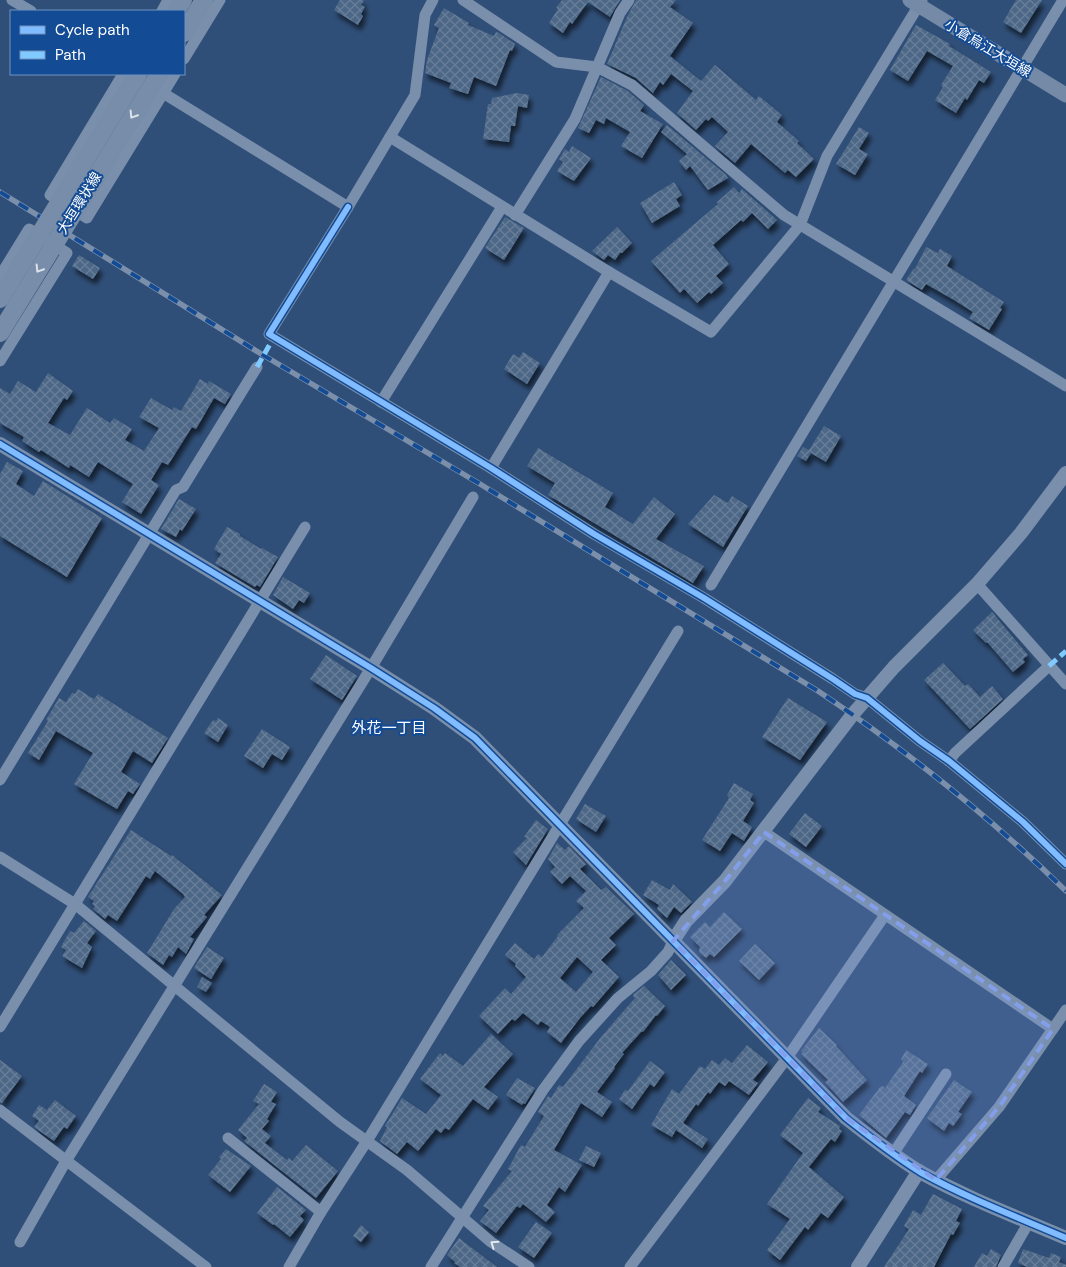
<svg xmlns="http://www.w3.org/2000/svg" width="1066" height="1267" font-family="'DM Sans','Noto Sans JP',sans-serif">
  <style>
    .building { fill: url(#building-cross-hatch); fill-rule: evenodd; filter: url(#shadow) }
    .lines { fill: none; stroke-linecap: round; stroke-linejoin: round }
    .minor { stroke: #798fab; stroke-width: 11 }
    .tertiary { stroke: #798fab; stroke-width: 14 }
    .secondary { stroke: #748aa7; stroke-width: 15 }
    .primary { stroke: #778da9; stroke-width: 18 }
    .rail-casing { stroke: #7b8faa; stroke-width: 5.5 }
    .rail { stroke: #134b95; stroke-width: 4; stroke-dasharray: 11; stroke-linecap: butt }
    .primary-bridge { stroke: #778da9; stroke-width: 18 }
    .quiet { stroke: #80caff; stroke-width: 5; stroke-dasharray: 10 5; stroke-linecap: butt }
    .cycleway-casing { stroke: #134b95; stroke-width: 9 }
    .cycleway { stroke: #80bcff; stroke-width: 6 }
    .oneway { stroke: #dde2ea }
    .oneway2 { stroke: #e4e9ee }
    .marked { fill: #839eea; fill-opacity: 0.2; stroke: #839eea; stroke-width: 4; stroke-dasharray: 10 6; stroke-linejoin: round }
    .labels { text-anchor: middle; stroke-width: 4; stroke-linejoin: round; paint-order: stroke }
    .street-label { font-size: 14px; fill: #fff; stroke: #134b95 }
    .neighbourhood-label { font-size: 15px; fill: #fff; stroke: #134b95 }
  </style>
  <defs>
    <pattern id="building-cross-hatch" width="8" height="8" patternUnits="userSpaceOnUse" patternTransform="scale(1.25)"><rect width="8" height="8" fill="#4d6787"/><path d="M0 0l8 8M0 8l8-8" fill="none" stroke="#687e99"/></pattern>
    <filter id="shadow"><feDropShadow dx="3" dy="5.5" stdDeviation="2.5" flood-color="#0009"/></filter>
  </defs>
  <rect width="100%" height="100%" fill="#304f78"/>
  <!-- building -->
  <g class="building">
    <path d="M340 0H364L361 5 365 7 361 14 363 16 358 25 334 10Z"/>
    <path d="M562 0H620L610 17 588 2 572 24 570 22 563 33 549 23 558 9 556 8Z"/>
    <path d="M636 0H676L670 7 693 23 670 56 701 81 715 65 756 100 759 96 782 115 777 122 799 141 797 143 814 159 796 177 788 170 785 173 751 144 735 163 715 146 728 132 712 117 708 121 706 119 696 130 677 113 693 91 671 74 663 85 660 82 653 93 636 78 607 64 627 17Z"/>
    <path d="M1016 0H1042L1021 33 1003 22Z"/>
    <path d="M444 8 469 23 468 25 494 36 496 32 499 33 515 44 512 51 510 50 496 86 474 77 468 94 449 88 451 83 425 73 427 60 439 28 434 25Z"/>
    <path d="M916 25 950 44 949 46 991 72 984 83 979 80 967 100 965 98 956 113 935 100 943 87 941 85 953 66 927 51 908 81 890 70Z"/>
    <path d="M601 77 628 91 644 105 640 111 663 124 642 158 621 146 630 132 606 118 604 124 596 120 589 133 578 128Z"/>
    <path d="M517 93 529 95 527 108 518 106 515 126H511L509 142 483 139 488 104H491L492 98Z"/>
    <path d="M667 125 726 175 728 178 708 190 690 166 686 170 679 161 687 154 661 132Z"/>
    <path d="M859 127 869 133 859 149 868 154 855 175 836 164Z"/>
    <path d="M572 146 591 158 574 181 557 171 563 162 559 159 565 149 569 152Z"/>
    <path d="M674 182 682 195 676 199 680 206 652 223 640 203Z"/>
    <path d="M734 187 739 193 742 189 777 220 768 229 752 213 743 222 741 220 713 245 729 264 716 276 723 283 711 294 709 292 697 303 684 289 680 293 651 261 718 204 717 202Z"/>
    <path d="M505 217 524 228 504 260 485 248Z"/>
    <path d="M617 227 632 243 622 253H620L615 260 608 255 604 260 592 251Z"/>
    <path d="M926 247 938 253 940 249 952 256 947 266 1004 302 1000 308 1002 309 989 330 969 318 973 312 954 300 926 284 922 290 906 280 914 268 915 269Z"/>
    <path d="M79 255 100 268 93 279 72 266Z"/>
    <path d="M523 352 540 363 527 384 504 369 513 354 519 358Z"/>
    <path d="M48 373 73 391 67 400 64 398 48 423 70 435 87 408 110 423 114 418 132 429 125 440 144 451 159 428 139 417 151 398 172 410 174 407 181 411 200 379 208 384 209 381 231 394 225 404 214 398 196 429 192 427 168 465 162 462 151 480 159 485 141 514 122 502 133 484 98 462 89 477 70 465 69 468 41 450 39 452 22 441 24 437 0 423V388L10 394 18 381 36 392Z"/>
    <path d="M824 426 841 436 826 462 811 453 806 461 797 456 803 447 809 450Z"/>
    <path d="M538 448 613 493 605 507 633 524 654 497 675 514 656 539 704 566 693 583 548 495 555 483 527 466Z"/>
    <path d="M7 462 23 471 16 484 34 496 43 481 102 518 67 577 0 536V474Z"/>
    <path d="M714 495 728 503 732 496 748 506 723 547 688 524Z"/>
    <path d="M179 499 196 509 182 531 180 529 176 537 161 529Z"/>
    <path d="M227 527 240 534V536L261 549 262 548 278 557 260 587 257 585 255 587 215 563 221 554 214 549Z"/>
    <path d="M283 577 310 593 304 603 299 600 293 609 273 595Z"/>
    <path d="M992 612 1028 655 1023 659 1025 662 1013 672 987 642 986 643 973 630Z"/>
    <path d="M326 655 357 676 342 700 310 679Z"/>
    <path d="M943 663 965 686 968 684 980 697 992 686 1003 699 970 729 924 680Z"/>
    <path d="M78 689 94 699 98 694 168 738 152 763 133 751 121 772 140 784 133 794 128 791 117 809 74 784 93 753 56 731 39 760 28 753 48 721 46 720 59 698 66 702 72 693 75 694Z"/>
    <path d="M788 698 827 722 800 760 762 737Z"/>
    <path d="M218 718 228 725 218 742 204 733 213 720 216 721Z"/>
    <path d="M262 729 290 747 282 760 272 754 263 768 244 756Z"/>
    <path d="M734 783 753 794 750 800 754 803 743 821 752 827 744 841 732 833 720 851 702 840 729 798 727 795Z"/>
    <path d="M585 804 606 816 596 832 576 819Z"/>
    <path d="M805 813 822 826 806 847 789 834Z"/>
    <path d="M536 820 548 829 526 865 513 852 527 838 524 837Z"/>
    <path d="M131 830 171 856 172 855 222 895 204 915 207 917 190 937 194 939 186 954 178 947 172 957 169 955 163 965 147 953 174 909 185 897 183 894 155 871 150 879 146 876 117 921 108 915 105 919 93 909 95 906 92 904 94 901 88 897Z"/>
    <path d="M557 843 565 850 569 846 586 864 580 869 601 890 606 887 634 914 609 938 616 945 601 960 619 977 593 1007 591 1006 580 1018 561 1043 547 1032 550 1027 541 1021 538 1025 523 1013 515 1021 512 1019 498 1034 479 1016 505 988 511 994 526 977 515 966 516 964 505 955 515 943 534 959 538 954 542 957 558 936 557 935 584 908 576 901 586 891 570 876 562 884 550 872 555 867 548 859ZM577 957 593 972 576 992 560 978Z"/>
    <path d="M652 880 670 890 673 884 692 902 681 913 674 907 667 918 657 909 659 905 643 895Z"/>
    <path d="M724 912 742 929 714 957 710 954 706 958 699 952 700 947 690 937 705 922 710 927Z"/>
    <path d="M84 921 96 931 87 943 92 947 82 968 62 956 66 950 61 947 70 931 74 933Z"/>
    <path d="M755 944 775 963 759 980 739 961Z"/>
    <path d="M207 947 224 958 211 979 194 968Z"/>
    <path d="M671 960 686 975 671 990 658 975Z"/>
    <path d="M202 977 212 983 206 992 197 987Z"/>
    <path d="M644 986 665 1006 657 1016 656 1015 643 1032 642 1031 622 1053 624 1054 614 1067 615 1068 597 1092 612 1102 602 1117 581 1103 554 1150 582 1165 565 1192 559 1187 547 1205 555 1212 546 1222 523 1204 520 1208 517 1206 496 1233 480 1221 489 1210 483 1206 512 1171 508 1169 521 1145 525 1147 544 1116 538 1112 548 1096 551 1098 559 1085 563 1087 601 1037 635 998 633 996 634 994Z"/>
    <path d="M819 1028 837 1045 836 1046 867 1080 843 1102 825 1082 828 1080 801 1054 803 1052 801 1051Z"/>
    <path d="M491 1034 513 1054 484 1087 498 1097 488 1110 473 1099 449 1130 445 1128 441 1133 436 1129 418 1151 407 1142 397 1154 380 1141 387 1127 385 1126 402 1098 426 1114 441 1095 420 1079 440 1053 443 1056 445 1053 463 1066Z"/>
    <path d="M747 1045 768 1062 753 1080 758 1083 749 1095 729 1081 725 1086 719 1082 710 1094 708 1092 698 1106 696 1104 683 1123 708 1139 702 1148 676 1130 672 1137 651 1125 672 1089 679 1094 700 1066 705 1069 712 1060 719 1065 725 1058 732 1063Z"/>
    <path d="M906 1050 928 1064 922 1073 920 1071 904 1096 916 1105 910 1115 905 1112 886 1138 859 1115 880 1087 883 1086 885 1088 903 1062 901 1059Z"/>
    <path d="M0 1060 22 1076 2 1103H0Z"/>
    <path d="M650 1061 665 1072 654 1087 650 1084 632 1109 619 1099 625 1090 628 1091Z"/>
    <path d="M517 1078 535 1088 525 1104 523 1103 522 1105 506 1095Z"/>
    <path d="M954 1080 972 1092 958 1112 962 1114 953 1126 949 1123 944 1131 927 1118Z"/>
    <path d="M264 1084 277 1092 271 1102 276 1104 267 1119 269 1121 262 1129 271 1136 265 1143 287 1160 289 1158 292 1161 306 1145 338 1171 316 1198 244 1141 247 1138 238 1130 259 1104 253 1101Z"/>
    <path d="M808 1098 821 1108 818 1112 840 1126 839 1129 842 1131 835 1142 831 1139 809 1167 844 1197 828 1218 821 1213 808 1230 805 1227 780 1260 767 1250 790 1219 767 1204 803 1153 780 1135Z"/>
    <path d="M55 1100 76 1116 67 1129 64 1127 54 1141 34 1127 39 1121 32 1116 39 1105 47 1110Z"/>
    <path d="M586 1146 601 1153 594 1167 579 1160Z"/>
    <path d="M226 1149 251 1166 230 1192 208 1175 221 1159 219 1157Z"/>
    <path d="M277 1187 306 1210 300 1216 304 1220 290 1237 274 1224 273 1225 257 1213Z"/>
    <path d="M933 1194 962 1209 956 1221 960 1223 953 1235 951 1234 934 1267H884L909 1229 904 1226 913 1210 921 1215Z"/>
    <path d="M536 1222 552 1233 534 1258 518 1247Z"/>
    <path d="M361 1225 369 1232 361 1242 353 1236Z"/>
    <path d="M459 1238 468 1245 497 1267H460L454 1263 455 1262 447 1255Z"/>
    <path d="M991 1249 1001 1255 996 1267H974L982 1253 987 1256Z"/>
    <path d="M1023 1249 1049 1258 1051 1253 1061 1257 1059 1262 1066 1265V1267H1027L1018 1263Z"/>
  </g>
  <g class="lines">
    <!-- minor -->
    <g class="minor">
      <path d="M12 0 31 11"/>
      <path d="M463 0 556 62 597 67 632 85 784 215 1066 386"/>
      <path d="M162 11 168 0"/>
      <path d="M184 59 220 0"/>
      <path d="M123 74 50 195 87 218 175 74"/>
      <path d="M163 93 348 207 415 95 425 15 433 0"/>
      <path d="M390 137 609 272 491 468"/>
      <path d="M348 207 269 334 491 468 594 534 704 598 833 679 855 694 867 698 920 741 949 761 1023 822 1066 864"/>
      <path d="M515 215 575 119 620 13 629 0"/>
      <path d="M609 272 711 332 800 225 827 156 922 0"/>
      <path d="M0 276 29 229 67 253 0 361"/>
      <path d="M381 402 502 207"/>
      <path d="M977 584 1066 684"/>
      <path d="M711 585 1063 0"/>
      <path d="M949 761 955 753 1049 666"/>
      <path d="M0 780 176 490 183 487 257 367"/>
      <path d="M764 832 1053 1029"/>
      <path d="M0 857 75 904 340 1122 407 1170 491 1242 529 1267"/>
      <path d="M0 1027 305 527"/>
      <path d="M0 1110 206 1267"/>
      <path d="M228 1138 321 1212"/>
      <path d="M893 1154 946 1074"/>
      <path d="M936 1180 999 1107 1066 1010"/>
      <path d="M20 1242 66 1161 371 668 473 497"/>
      <path d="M289 1267 321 1212 367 1141 678 631"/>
      <path d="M431 1267 543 1090 579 1041 618 998 651 971 668 952 673 941"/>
      <path d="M630 1267 787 1058 885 915"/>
      <path d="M1003 1267 1025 1229 1027 1222"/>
    </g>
    <!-- tertiary -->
    <g class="tertiary">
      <path d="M0 444 371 668 434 708 475 738 846 1118C870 1137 894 1156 920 1172 967 1198 1017 1217 1066 1238"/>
      <path d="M673 941 686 921 725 881 853 714 894 667 977 584 1021 533 1066 473"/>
      <path d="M858 1267 919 1171"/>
    </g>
    <!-- secondary -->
    <path class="secondary" d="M910 0 1066 95"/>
    <!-- primary -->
    <g class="primary">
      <path d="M176 11 183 0"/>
      <path d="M184 33 204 0"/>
    </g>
    <defs>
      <path id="rail" d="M0 192 263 355 480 484 818 691C906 750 990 817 1066 891"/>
    </defs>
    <!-- rail casing -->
    <use href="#rail" class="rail-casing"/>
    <!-- rail -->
    <use href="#rail" class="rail"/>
    <!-- primary-bridge -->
    <g class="primary-bridge">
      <path d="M0 299 138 74"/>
      <path d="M0 333 159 74"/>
    </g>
    <!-- quiet -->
    <g class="quiet">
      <path d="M257 367 274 337"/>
      <path d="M1049 666 1066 651"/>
    </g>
    <defs>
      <g id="cycleway">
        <path d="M348 207 269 334 491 468 594 534 704 598 833 679 855 694 867 698 920 741 949 761 1023 822 1066 864"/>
        <path d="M0 444 371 668 434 708 475 738 846 1118C870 1137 894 1156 920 1172 967 1198 1017 1217 1066 1238"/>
      </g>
    </defs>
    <!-- cycleway casing -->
    <use href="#cycleway" class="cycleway-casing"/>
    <!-- cycleway -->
    <use href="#cycleway" class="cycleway"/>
  </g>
  <!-- one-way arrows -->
  <defs><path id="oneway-chevron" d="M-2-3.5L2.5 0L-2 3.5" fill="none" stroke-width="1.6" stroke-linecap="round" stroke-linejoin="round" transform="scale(1.25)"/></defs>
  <g class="oneway">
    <use href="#oneway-chevron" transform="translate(133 115) rotate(122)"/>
    <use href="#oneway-chevron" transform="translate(39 269) rotate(122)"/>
  </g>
  <use class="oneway2" href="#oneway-chevron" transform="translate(494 1244) rotate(-145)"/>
  <!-- marked area -->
  <path class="marked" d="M764 832 1053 1029 999 1107 936 1180 846 1118 673 941 725 881Z"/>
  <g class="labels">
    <!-- street labels -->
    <g class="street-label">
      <text transform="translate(988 48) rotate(31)" y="5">小倉烏江大垣線</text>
      <text transform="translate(79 203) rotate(-58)" y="5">大垣環状線</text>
    </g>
    <!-- neighbourhood labels -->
    <g class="neighbourhood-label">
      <text x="389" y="733">外花一丁目</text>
    </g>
  </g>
  <!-- legend -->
  <rect x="10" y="10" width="175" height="65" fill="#134b95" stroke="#7193bf"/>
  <rect x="20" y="26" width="25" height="8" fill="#80bcff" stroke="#7193bf"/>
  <text x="55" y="35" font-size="15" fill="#ffffff">Cycle path</text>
  <rect x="20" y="51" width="25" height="8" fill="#80caff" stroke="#7193bf"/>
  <text x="55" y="60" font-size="15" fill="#ffffff">Path</text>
</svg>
